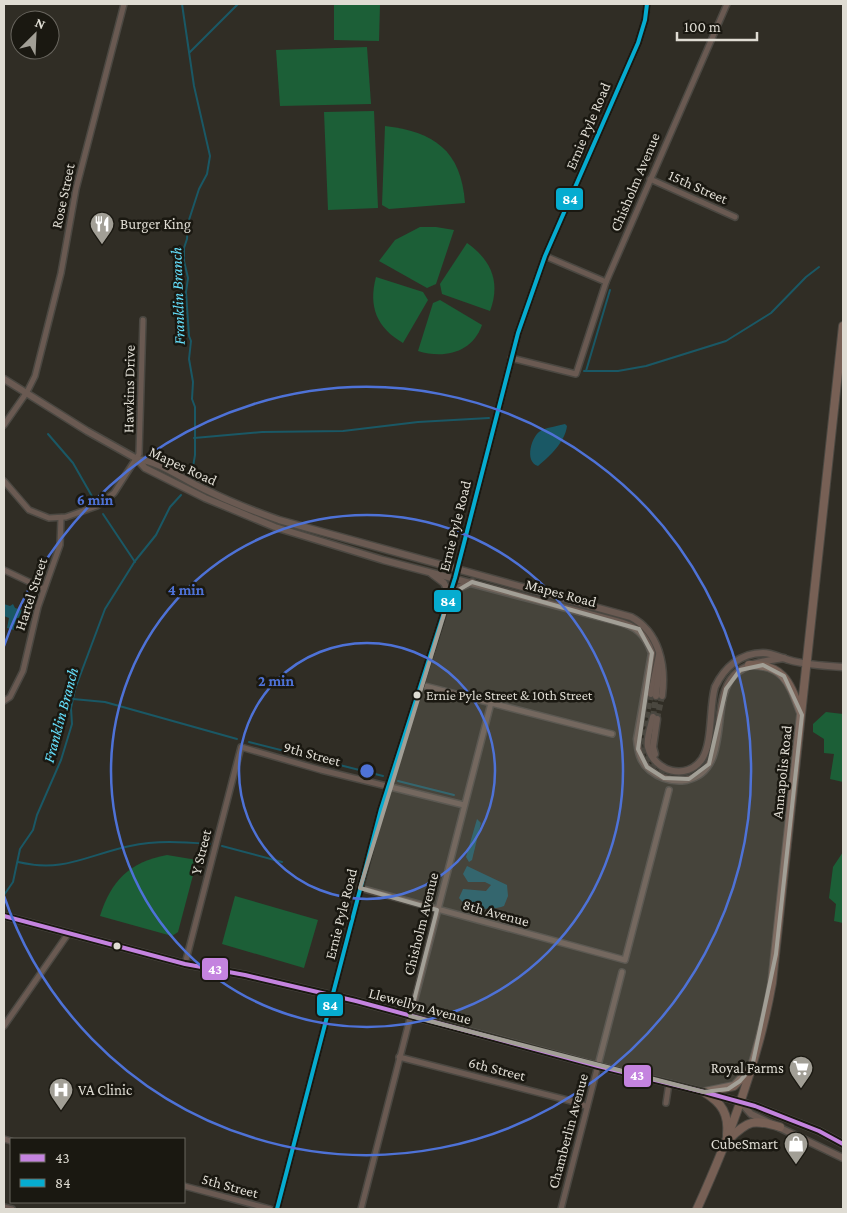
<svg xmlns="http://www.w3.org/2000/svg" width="847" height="1213" font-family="'Crimson Pro',serif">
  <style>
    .green { fill: #1c5f37 }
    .water { fill: #1a5865 }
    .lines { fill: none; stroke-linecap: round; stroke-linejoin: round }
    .stream { stroke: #1a5865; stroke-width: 2 }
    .tertiary-tunnel { stroke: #4a473f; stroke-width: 6; stroke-dasharray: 6 3; stroke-linecap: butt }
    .minor-casing { stroke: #4b4842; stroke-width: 8 }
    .tertiary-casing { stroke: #4b4842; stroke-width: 9 }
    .primary-casing { stroke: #4b4842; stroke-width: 10 }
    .minor { stroke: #6a5a52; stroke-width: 5 }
    .tertiary { stroke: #6a5a52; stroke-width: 6 }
    .primary { stroke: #776055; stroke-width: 8 }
    .bus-1-casing { stroke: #1a1811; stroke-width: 8 }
    .bus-2-casing { stroke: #1a1811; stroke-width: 8 }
    .bus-1 { stroke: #c483df; stroke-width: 4 }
    .bus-2 { stroke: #06acd0; stroke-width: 4 }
    .marked { fill: #a29f96; fill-opacity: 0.2; stroke: #a29f96; stroke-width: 4; stroke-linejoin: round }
    .ring { fill: none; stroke: #4e72d7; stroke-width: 2.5 }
    .bus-dot { fill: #dfdcd3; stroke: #1a1811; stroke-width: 2 }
    .labels { text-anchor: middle; stroke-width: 5; stroke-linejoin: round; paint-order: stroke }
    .bus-label { font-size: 14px; fill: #dfdcd3; stroke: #1a1811; text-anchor: start }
    .street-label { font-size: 15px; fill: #dfdcd3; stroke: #1a1811 }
    .poi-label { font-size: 15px; fill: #dfdcd3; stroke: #1a1811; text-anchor: start }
    .water-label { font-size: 16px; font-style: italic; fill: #65e0fd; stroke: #1a1811 }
    .centre { fill: #4e72d7; stroke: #1a1811; stroke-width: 2.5 }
    .ring-label { font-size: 15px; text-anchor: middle; font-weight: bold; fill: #4e72d7; stroke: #1a1811; stroke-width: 5; stroke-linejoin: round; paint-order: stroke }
    .line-badge { stroke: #1a1811; stroke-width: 2 }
    .badge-label { font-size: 14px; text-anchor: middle; font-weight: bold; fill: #fff }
  </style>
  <rect width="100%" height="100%" fill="#302d25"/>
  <!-- green -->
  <g class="green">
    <path d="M334 4H380L379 41 334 40Z"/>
    <path d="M367 47 371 104 280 106 276 50Z"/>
    <path d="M374 111 378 208 328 210 324 112Z"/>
    <path d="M385 126C434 132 461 150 465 203L389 209 382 205Z"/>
    <path d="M420 227H436L454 230 436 284 427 288 379 261 395 240Z"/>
    <path d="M467 243C491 260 501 282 490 311L442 294 440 284Z"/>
    <path d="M376 277 423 292 428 300 403 343C377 328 368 307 376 277Z"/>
    <path d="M440 300 482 325C472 353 444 359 418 351L433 303Z"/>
    <path d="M826 712 843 714V782L830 779 834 754 824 753V739L813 732V724Z"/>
    <path d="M843 852V923L834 921 836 904 829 898 833 867Z"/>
    <path d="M167 855 197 860 178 932 172 936 100 916C111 881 129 862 167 855Z"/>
    <path d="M235 896 318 920 304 968 222 944Z"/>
  </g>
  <!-- water -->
  <g class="water">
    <path d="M565 424 567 426C565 442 550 456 538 466 524 462 531 435 542 430 549 427 558 426 565 424Z"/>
    <path d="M4 604 10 606 13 604 15 608 22 610 14 630 7 628 9 618 4 616Z"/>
    <path d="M477 819 481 823 472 860 469 862 466 857Z"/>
    <path d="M467 866 507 885 508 896 504 906C491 911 468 910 459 898L463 889 486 891 491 885 485 882H468L463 874Z"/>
  </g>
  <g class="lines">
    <!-- stream -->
    <g class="stream">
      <path d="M182 4 194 86 210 156 207 174 199 189 188 223 187 239 184 248V261L188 278 186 292 189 336 191 341 189 359 193 382 192 399 195 407V455L192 473"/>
      <path d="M190 52 238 4"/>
      <path d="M4 325V324"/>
      <path d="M584 371H618L646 366 726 341 771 313 806 277 819 267"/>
      <path d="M586 371 610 290"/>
      <path d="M48 434 73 463 93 498"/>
      <path d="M194 438 262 432 343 431 418 422 489 418"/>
      <path d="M103 514 135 562"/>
      <path d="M73 699 105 702 237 739"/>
      <path d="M249 742 383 776"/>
      <path d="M398 781 454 795"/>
      <path d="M222 846 282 862"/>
      <path d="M18 862C64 873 87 855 130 846 156 840 183 842 210 844"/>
      <path d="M4 895 13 882 20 849 33 830 37 815 61 760 72 724 71 708 75 689 105 609 135 561 156 535 170 507 181 495"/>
    </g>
    <!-- tertiary-tunnel -->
    <g class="tertiary-tunnel">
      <path d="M651 694C646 725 630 756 668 772"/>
      <path d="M653 717 656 696"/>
      <path d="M657 719 662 696"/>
    </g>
    <defs>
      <g id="minor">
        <path d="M650 179 735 217"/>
        <path d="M545 256 606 282"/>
        <path d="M511 358 576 374 606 282 727 4"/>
        <path d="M4 425 27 392 35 376 61 273 76 189 124 4"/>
        <path d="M4 481 29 510 49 518 66 517 97 506 114 493 139 454 143 320"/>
        <path d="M4 570 44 589"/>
        <path d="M421 685 612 734"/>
        <path d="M4 701 10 697 23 671 38 607 60 545 61 518"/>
        <path d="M360 888 625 960 669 790"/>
        <path d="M185 964 241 747 321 770 464 805"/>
        <path d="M4 1026 68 934"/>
        <path d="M399 1057 579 1103 587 1107"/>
        <path d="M666 1103 669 1083"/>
        <path d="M4 1139 11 1141"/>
        <path d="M184 1186 270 1209"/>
        <path d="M4 1207 12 1209"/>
        <path d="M277 1209 381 809 455 578 518 333 545 256 638 43 645 20 647 4"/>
        <path d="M361 1209 491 703"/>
        <path d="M561 1209 622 972"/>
      </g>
      <g id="tertiary">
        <path d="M4 379 87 431 137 459 145 468 205 498 275 527 383 560 616 621C636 626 645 633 652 653L637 739C638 751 640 762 650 770 660 778 672 782 686 780 733 770 708 702 734 675 747 662 767 661 784 658"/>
        <path d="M137 459C161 462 182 479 204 489 228 501 253 511 279 520L631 617C659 632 666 665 662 696"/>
        <path d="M432 574 444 583 450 595 460 587 472 582"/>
        <path d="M651 694 659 655"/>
        <path d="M656 696 659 666"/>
        <path d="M653 717C651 726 646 738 648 747 654 772 687 781 702 759 713 742 709 708 715 687 724 668 740 653 763 653 772 653 781 658 789 660 806 665 825 666 843 667"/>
        <path d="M655 754 653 747 657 719"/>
        <path d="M4 916 185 964 245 975 356 1001 598 1066 704 1092 755 1106 819 1131 843 1144"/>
        <path d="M742 1104 751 1114 843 1158"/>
      </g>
      <g id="primary">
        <path d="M749 665C785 664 790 684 801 713"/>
        <path d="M704 1092C722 1103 729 1114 727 1135"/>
        <path d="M705 1092 734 1086 751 1069"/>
        <path d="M729 1139C749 1120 753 1119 780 1127"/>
        <path d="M697 1209C730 1136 758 1062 772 983L843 326"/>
      </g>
    </defs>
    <!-- minor casing -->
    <use href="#minor" class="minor-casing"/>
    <!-- tertiary casing -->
    <use href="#tertiary" class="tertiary-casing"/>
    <!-- primary casing -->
    <use href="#primary" class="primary-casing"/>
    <!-- minor -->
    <use href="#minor" class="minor"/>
    <!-- tertiary -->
    <use href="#tertiary" class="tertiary"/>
    <!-- primary -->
    <use href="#primary" class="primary"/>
    <defs>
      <path id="bus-1" d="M4 916 185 964 245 975 356 1001 598 1066 704 1092 755 1106 819 1131 843 1144"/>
      <path id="bus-2" d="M277 1209 381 809 455 578 518 333 545 256 638 43 645 20 647 4"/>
    </defs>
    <!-- bus-1 casing -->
    <use href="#bus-1" class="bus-1-casing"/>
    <!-- bus-2 casing -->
    <use href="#bus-2" class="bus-2-casing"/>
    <!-- bus-1 -->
    <use href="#bus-1" class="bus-1"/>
    <!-- bus-2 -->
    <use href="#bus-2" class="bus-2"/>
  </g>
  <!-- marked area -->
  <path class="marked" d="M472 582 639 629 652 653 638 749 647 767 664 778 689 779 709 764 726 689 740 670 763 665 784 676 802 715 776 954 752 1067 740 1081 728 1089 704 1092 410 1016 437 910 360 888 450 595Z"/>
  <!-- distance rings -->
  <g class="ring">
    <circle cx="367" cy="771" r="128"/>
    <circle cx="367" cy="771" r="256"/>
    <path d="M4 646A384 384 0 1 1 4 896"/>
  </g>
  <!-- icons -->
  <defs>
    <symbol id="restaurant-pin" viewBox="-11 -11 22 30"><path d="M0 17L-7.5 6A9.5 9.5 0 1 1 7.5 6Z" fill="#a29f96" stroke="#1a1811"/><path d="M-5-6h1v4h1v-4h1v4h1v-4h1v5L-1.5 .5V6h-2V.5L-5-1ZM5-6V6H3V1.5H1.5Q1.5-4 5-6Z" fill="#fff"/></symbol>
    <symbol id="supermarket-pin" viewBox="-11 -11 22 30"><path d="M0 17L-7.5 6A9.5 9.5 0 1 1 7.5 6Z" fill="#a29f96" stroke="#1a1811"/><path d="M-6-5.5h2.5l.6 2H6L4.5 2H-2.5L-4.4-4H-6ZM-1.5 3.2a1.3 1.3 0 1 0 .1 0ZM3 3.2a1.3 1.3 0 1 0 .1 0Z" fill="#fff"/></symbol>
    <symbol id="hospital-pin" viewBox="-11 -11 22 30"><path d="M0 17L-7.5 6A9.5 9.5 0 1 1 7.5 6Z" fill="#a29f96" stroke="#1a1811"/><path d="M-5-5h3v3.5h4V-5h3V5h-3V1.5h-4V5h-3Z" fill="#fff"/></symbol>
    <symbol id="shop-pin" viewBox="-11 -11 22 30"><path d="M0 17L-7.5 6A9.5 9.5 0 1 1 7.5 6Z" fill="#a29f96" stroke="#1a1811"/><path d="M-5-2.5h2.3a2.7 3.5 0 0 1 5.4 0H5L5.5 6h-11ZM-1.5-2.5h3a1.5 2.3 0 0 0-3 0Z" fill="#fff"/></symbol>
  </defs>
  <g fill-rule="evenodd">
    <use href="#restaurant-pin" x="88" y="210" width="28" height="38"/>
    <use href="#supermarket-pin" x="787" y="1054" width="28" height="38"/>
    <use href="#hospital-pin" x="47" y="1076" width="28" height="38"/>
    <use href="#shop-pin" x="782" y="1130" width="28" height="38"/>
  </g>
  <!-- markers -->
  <g class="bus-dot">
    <circle cx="417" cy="695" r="4.5"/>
    <circle cx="117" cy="946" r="4.5"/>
  </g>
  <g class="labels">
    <!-- bus labels -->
    <g class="bus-label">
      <text x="426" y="700">Ernie Pyle Street &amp; 10th Street</text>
    </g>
    <!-- street labels -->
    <g class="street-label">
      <text transform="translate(588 126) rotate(-67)" y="5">Ernie Pyle Road</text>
      <text transform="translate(635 182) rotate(-67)" y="5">Chisholm Avenue</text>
      <text transform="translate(698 187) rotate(24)" y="5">15th Street</text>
      <text transform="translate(63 196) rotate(-78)" y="5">Rose Street</text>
      <text transform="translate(129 389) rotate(-89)" y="5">Hawkins Drive</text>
      <text transform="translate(183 466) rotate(25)" y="5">Mapes Road</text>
      <text transform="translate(455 526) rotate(-76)" y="5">Ernie Pyle Road</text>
      <text transform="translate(561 593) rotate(15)" y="5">Mapes Road</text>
      <text transform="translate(31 594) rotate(-72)" y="5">Hartel Street</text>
      <text transform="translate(312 754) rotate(15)" y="5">9th Street</text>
      <text transform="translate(782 772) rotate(-84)" y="5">Annapolis Road</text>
      <text transform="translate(201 852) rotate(-76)" y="5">Y Street</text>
      <text transform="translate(496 913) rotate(15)" y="5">8th Avenue</text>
      <text transform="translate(341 914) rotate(-76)" y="5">Ernie Pyle Road</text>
      <text transform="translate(421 924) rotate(-76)" y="5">Chisholm Avenue</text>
      <text transform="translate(420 1006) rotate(15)" y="5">Llewellyn Avenue</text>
      <text transform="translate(497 1069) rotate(14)" y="5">6th Street</text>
      <text transform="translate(568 1131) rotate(-75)" y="5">Chamberlin Avenue</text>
      <text transform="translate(230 1186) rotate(15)" y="5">5th Street</text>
    </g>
    <!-- poi labels -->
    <g class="poi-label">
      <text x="120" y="229">Burger King</text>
      <text x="784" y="1073" text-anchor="end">Royal Farms</text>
      <text x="78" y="1095">VA Clinic</text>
      <text x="778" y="1149" text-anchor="end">CubeSmart</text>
    </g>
    <!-- water labels -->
    <g class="water-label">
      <text transform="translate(177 296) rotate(-92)" y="6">Franklin Branch</text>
      <text transform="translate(60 715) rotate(-75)" y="6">Franklin Branch</text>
    </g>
  </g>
  <circle cx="367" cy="771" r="8" class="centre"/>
  <g class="ring-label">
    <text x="95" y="505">6 min</text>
    <text x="186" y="595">4 min</text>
    <text x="276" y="686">2 min</text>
  </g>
  <g class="line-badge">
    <rect x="555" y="187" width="29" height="24" rx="5" fill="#06acd0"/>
    <rect x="433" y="589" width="29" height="24" rx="5" fill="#06acd0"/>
    <rect x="201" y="957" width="28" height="24" rx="5" fill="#c483df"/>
    <rect x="316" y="993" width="28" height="24" rx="5" fill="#06acd0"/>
    <rect x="623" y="1064" width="29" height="24" rx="5" fill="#c483df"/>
  </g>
  <g class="badge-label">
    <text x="570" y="204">84</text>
    <text x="448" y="606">84</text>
    <text x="215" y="974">43</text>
    <text x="330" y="1010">84</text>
    <text x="637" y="1080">43</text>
  </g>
  <!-- border -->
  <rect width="847" height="1213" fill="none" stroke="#dfdcd3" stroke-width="10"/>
  <!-- legend -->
  <rect x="10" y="1138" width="175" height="65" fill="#1a1811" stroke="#69665f"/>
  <rect x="20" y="1154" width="25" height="8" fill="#c483df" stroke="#69665f"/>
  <text x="55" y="1163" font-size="15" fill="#dfdcd3">43</text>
  <rect x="20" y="1179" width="25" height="8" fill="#06acd0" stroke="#69665f"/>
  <text x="55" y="1188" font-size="15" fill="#dfdcd3">84</text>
  <!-- north arrow -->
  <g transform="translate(35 35) rotate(24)"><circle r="24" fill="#1a1811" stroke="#69665f"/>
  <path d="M0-4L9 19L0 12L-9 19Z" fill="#a29f96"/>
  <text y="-8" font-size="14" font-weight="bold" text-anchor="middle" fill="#dfdcd3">N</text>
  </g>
  <!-- scale -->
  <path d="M677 32v8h80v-8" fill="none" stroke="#dfdcd3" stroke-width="2.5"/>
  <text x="684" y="32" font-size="15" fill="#dfdcd3" stroke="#1a1811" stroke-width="4" paint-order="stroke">100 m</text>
</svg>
